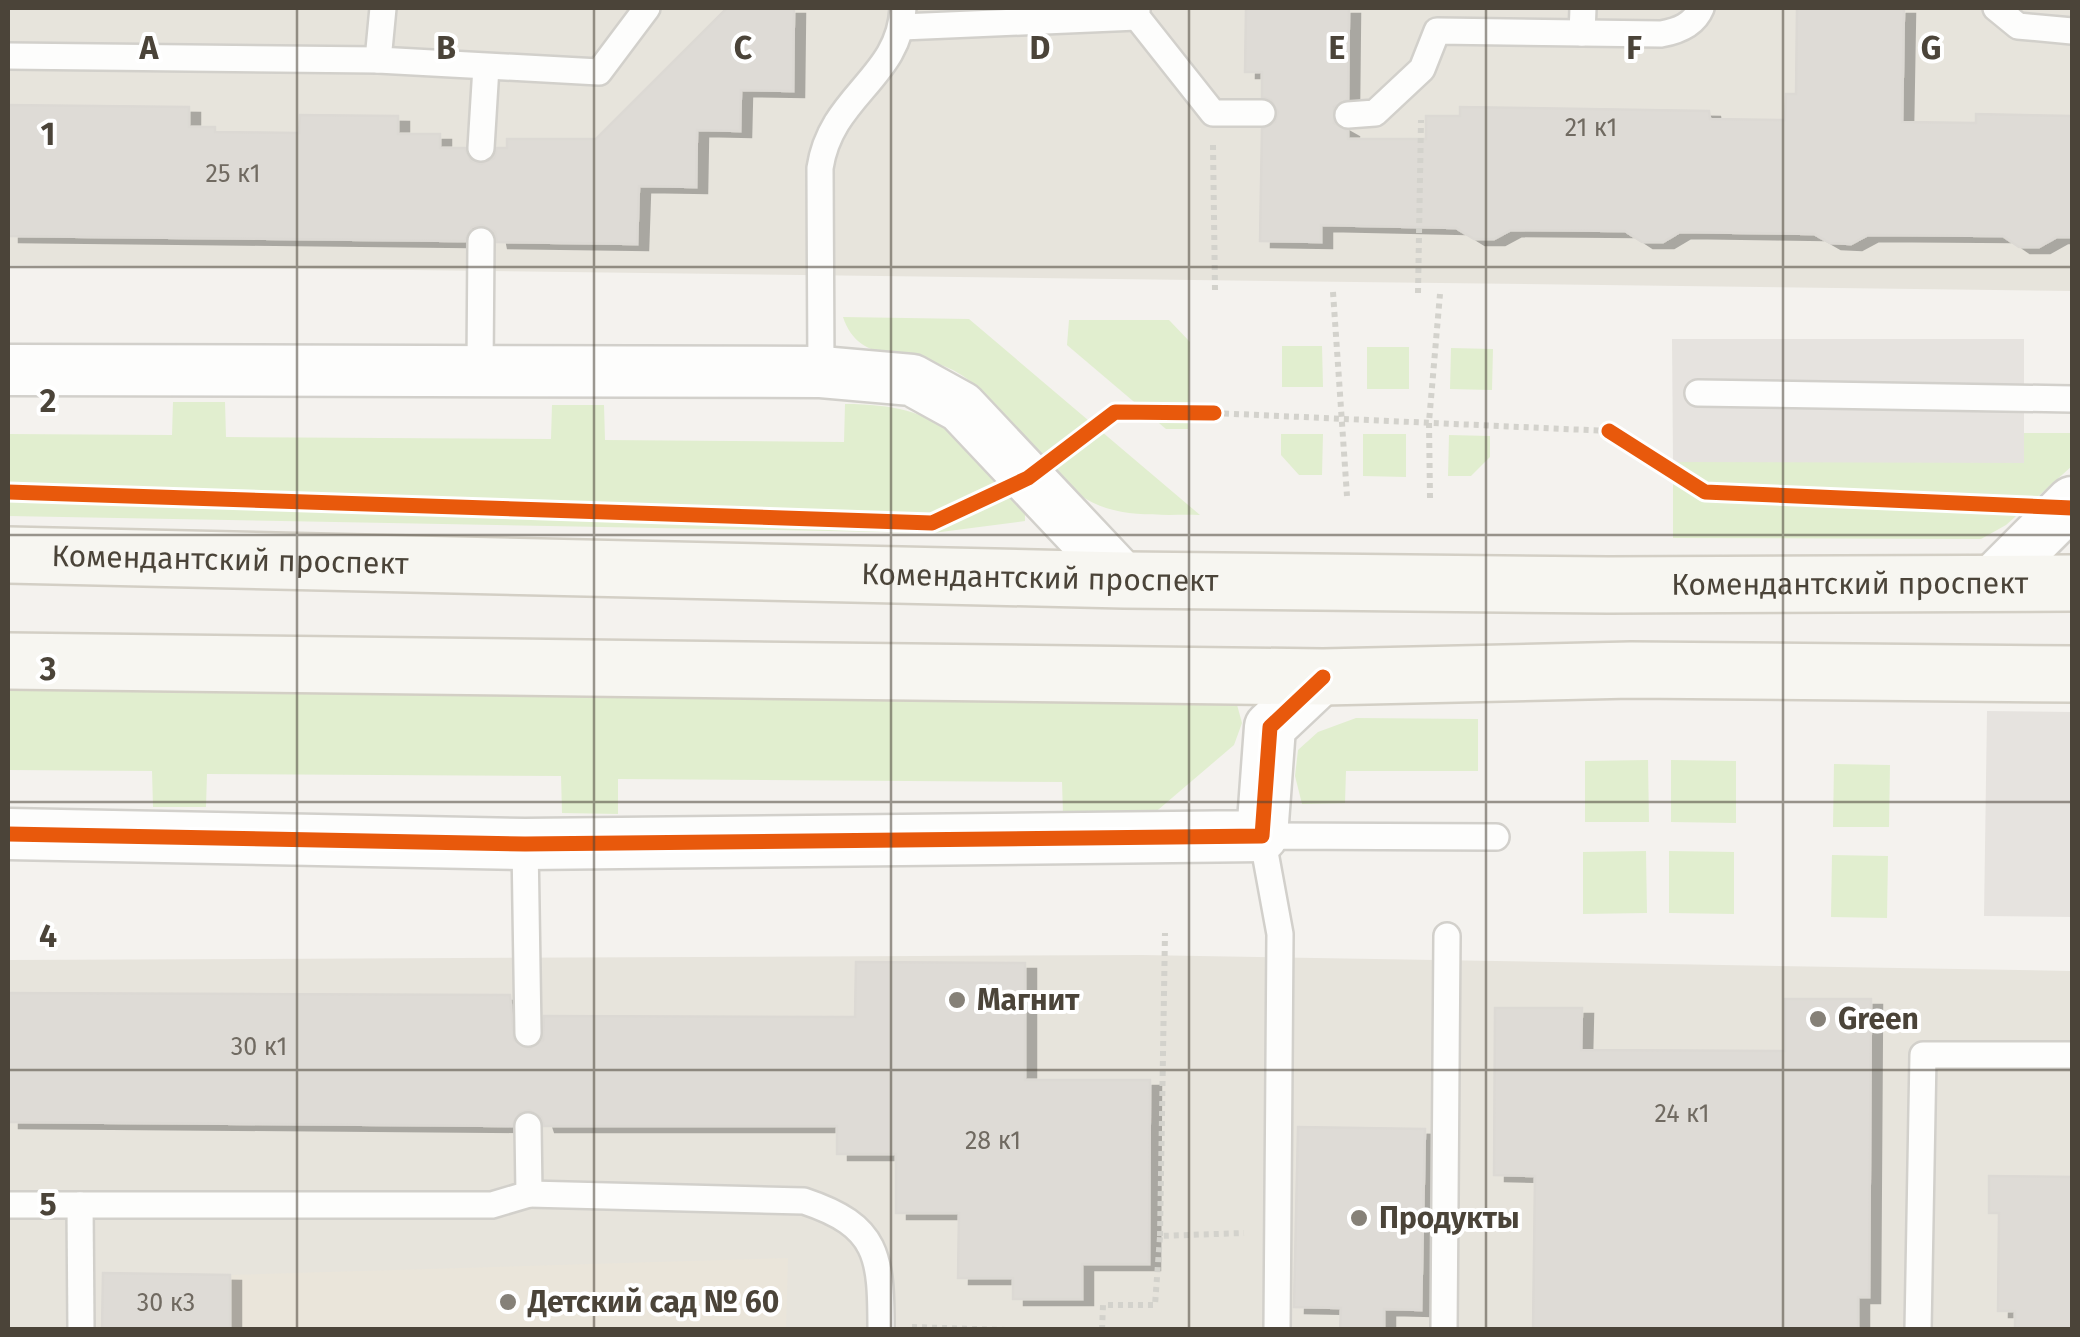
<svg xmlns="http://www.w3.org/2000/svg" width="2080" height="1337" font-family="'Fira Sans',sans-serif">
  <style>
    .residential { fill: #e7e4dc }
    .education { fill: #eae5da }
    .green { fill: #e1eecf }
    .parking { fill: #e6e3df }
    .building { fill: #dedbd6; stroke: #dcd9d4; stroke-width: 2.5; filter: url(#shadow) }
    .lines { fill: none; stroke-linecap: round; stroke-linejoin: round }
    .lane-casing { stroke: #d2d0cb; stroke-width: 30 }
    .street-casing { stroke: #d2d0cb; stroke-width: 55 }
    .secondary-casing { stroke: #d3cfc5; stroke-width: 60 }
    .path { stroke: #d3d2cc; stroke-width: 6; stroke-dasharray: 5 5; stroke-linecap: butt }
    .lane { stroke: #fdfdfc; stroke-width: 25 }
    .street { stroke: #fdfdfc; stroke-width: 50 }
    .secondary { stroke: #f7f6f1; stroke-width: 55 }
    .cycleway-casing { stroke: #fff; stroke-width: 21 }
    .cycleway { stroke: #e8590c; stroke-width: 15 }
    .grid { fill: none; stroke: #4b4439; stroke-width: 2.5; stroke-opacity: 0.55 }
    .poi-dot { fill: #868178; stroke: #fff; stroke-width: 4 }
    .labels { text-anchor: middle; stroke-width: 8; stroke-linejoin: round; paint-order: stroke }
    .number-label { font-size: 25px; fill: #706a61 }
    .street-label { font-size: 30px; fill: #4b4439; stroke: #fff }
    .poi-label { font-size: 30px; font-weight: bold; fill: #4b4439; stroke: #fff; text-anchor: start }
    .grid-label { font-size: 32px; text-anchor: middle; font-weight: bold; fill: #4b4439; stroke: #fff; stroke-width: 8; stroke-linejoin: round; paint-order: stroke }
  </style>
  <defs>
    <filter id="shadow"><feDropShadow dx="11" dy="6" stdDeviation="0" flood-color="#0004"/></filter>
  </defs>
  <rect width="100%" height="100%" fill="#f4f2ee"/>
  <!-- residential -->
  <g class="residential">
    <path d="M8 8H2072V291L8 265Z"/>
    <path d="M1142 955 2072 971V1329H8V960Z"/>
  </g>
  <!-- education -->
  <path class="education" d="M788 1258 786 1329 230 1330V1275Z"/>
  <!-- green -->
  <g class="green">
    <path d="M843 317 969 319 1200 515C1162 514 1119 519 1086 499 1032 468 1008 399 953 370 912 349 859 367 843 317Z"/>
    <path d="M1069 320H1169L1190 342 1188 429H1166L1067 345Z"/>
    <path d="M1282 346H1322L1323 387H1282Z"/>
    <rect x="1367" y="347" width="42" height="42"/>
    <path d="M1451 348 1493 349 1492 390 1450 389Z"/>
    <path d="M173 402H225L226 437 551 439 552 405H604L605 440 844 442 845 404C948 404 962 442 1025 513V521L933 533 8 516V434L172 435Z"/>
    <path d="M2024 433H2072V466L2006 525 1981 539 1673 538V462H2023Z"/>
    <path d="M1281 434H1323L1322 475H1299L1281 455Z"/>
    <path d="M1363 434H1406V477L1363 476Z"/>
    <path d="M1449 435 1490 436V457L1471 476H1448Z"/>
    <path d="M8 687 1236 701 1242 723 1234 745 1152 815 1063 814 1062 782 618 779V814L562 813 561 776 207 774 206 807H153L152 771 8 770Z"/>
    <path d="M1356 718 1478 719V771H1346L1345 803 1302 804 1295 776 1298 750 1318 732Z"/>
    <path d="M1648 760 1649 822H1585V761Z"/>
    <path d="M1671 760 1736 761V823L1671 822Z"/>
    <path d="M1834 764 1890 765 1889 827H1833Z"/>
    <path d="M1646 851 1647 913 1583 914V852Z"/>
    <path d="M1669 851 1734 852V914L1669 913Z"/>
    <path d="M1832 855 1888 856 1887 918 1831 917Z"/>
  </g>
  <!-- parking -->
  <g class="parking">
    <path d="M1672 339H2024V463L1673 462Z"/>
    <path d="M1987 711 2072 712V917L1984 916Z"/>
  </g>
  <!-- building -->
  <g class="building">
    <path d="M727 8H794L793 91 741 90 740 131 697 130 696 187 639 186 637 244 497 242 495 232 482 225 472 227 465 241H458L8 236V105L189 107V127H215V132L299 133 300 115 398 116V134H440V148H465L471 161 481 164 494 158 497 148H507V139H596Z"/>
    <path d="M1246 8H1349L1348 99 1334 107V123L1348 131V139H1426V116H1460V107L1709 111 1710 119 1785 120 1786 94H1796L1797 8H1904L1902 122 1976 123V114L2072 116V237H2057L2039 247H2019L2003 236 1868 235 1851 244 1830 243 1814 234 1680 232 1663 242H1642L1625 231 1511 230 1494 239H1474L1456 228 1321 225V242L1260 241 1262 129 1275 122 1278 112 1271 100 1262 97V72H1245Z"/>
    <path d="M856 962 1025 963V1080H1150L1149 1264H1082V1299H1013V1278H958L959 1213H896V1154H837V1126H544L541 1117 529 1110 519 1113 512 1126 8 1122V993L510 995 514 1040 529 1049 543 1040 544 1016 855 1017Z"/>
    <path d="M1785 999H1871L1869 1297H1858V1330H1533L1535 1176 1494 1175 1495 1008H1582L1581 1050 1785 1051Z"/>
    <path d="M1298 1127 1425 1129 1421 1310 1384 1309V1330H1340L1341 1308 1294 1307Z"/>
    <path d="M1989 1176 2072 1177V1330H2015V1311H1998L1999 1213H1989Z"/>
    <path d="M103 1273 230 1275V1330H102Z"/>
  </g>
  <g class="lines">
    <defs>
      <g id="lane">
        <path d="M1137 8V17L1213 113H1262"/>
        <path d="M1996 8 2018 26 2072 31"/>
        <path d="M902 27 1137 17"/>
        <path d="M1582 33 1583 8"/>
        <path d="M8 56 378 60 599 72 647 8"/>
        <path d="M378 60 383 8"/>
        <path d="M1348 115 1375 113 1422 69 1437 31 1661 34C1678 31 1694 25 1701 8"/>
        <path d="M481 148 486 67"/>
        <path d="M480 369 481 241"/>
        <path d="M821 372 820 168C831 95 900 78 903 8"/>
        <path d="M1698 393 2072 399"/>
        <path d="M525 844 528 1033"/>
        <path d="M529 1194 804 1201C879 1226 881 1256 881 1330"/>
        <path d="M8 1205H492L529 1194 528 1126"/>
        <path d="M80 1205 81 1330"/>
        <path d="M1277 1330 1280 934 1262 836 1496 837"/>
        <path d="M1444 1330 1447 936"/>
        <path d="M1918 1330 1923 1055H2072"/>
      </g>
      <g id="street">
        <path d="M8 370 821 372 912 380 961 407 1124 580"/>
        <path d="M1992 582 2072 502"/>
        <path d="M8 834 525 844 1262 836 1270 727 1323 677"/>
      </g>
      <g id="secondary">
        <path id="s1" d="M8 555 1124 580 1608 585 2072 583"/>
        <path d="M8 661 1323 677 1631 670 2072 674"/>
      </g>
    </defs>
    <!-- lane casing -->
    <use href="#lane" class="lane-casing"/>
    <!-- street casing -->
    <use href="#street" class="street-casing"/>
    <!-- secondary casing -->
    <use href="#secondary" class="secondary-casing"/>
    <!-- path -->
    <g class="path">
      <path d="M1213 145 1215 290"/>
      <path d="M1333 292 1347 496"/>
      <path d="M1418 293 1421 120"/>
      <path d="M1214 413 1609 431"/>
      <path d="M1430 498 1429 422 1440 294"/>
      <path d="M1160 1236 1165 933"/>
      <path d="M912 1327 1006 1330"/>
      <path d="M1102 1330 1103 1305H1155L1160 1236 1244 1233"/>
    </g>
    <!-- lane -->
    <use href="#lane" class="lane"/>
    <!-- street -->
    <use href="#street" class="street"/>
    <!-- secondary -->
    <use href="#secondary" class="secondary"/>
    <defs>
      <g id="cycleway">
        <path d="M1609 431 1705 492 2072 508"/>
        <path d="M8 492 932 523 1028 478 1115 412 1214 413"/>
        <path d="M8 834 525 844 1262 836 1270 727 1323 677"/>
      </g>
    </defs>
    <!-- cycleway casing -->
    <use href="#cycleway" class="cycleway-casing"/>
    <!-- cycleway -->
    <use href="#cycleway" class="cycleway"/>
  </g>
  <!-- grid -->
  <path class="grid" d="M297 8V1330M594 8V1330M891 8V1330M1189 8V1330M1486 8V1330M1783 8V1330M8 267H2072M8 535H2072M8 802H2072M8 1070H2072"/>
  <!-- markers -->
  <g class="poi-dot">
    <circle cx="957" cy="1000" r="10"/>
    <circle cx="1818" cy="1019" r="10"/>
    <circle cx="1359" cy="1218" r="10"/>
    <circle cx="508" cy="1302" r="10"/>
  </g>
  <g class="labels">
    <!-- number labels -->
    <g class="number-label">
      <text x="1591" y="136">21 к1</text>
      <text x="233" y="182">25 к1</text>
      <text x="259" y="1055">30 к1</text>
      <text x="1682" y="1122">24 к1</text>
      <text x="993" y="1149">28 к1</text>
      <text x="166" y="1311">30 к3</text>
    </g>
    <!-- street labels -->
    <g class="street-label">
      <text dy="10" stroke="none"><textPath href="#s1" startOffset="222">Комендантский проспект</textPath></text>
      <text dy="10" stroke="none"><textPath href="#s1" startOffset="1032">Комендантский проспект</textPath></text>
      <text dy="10" stroke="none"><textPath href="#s1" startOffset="1842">Комендантский проспект</textPath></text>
    </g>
    <!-- poi labels -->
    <g class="poi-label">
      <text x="977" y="1010">Магнит</text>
      <text x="1838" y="1029">Green</text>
      <text x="1379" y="1228">Продукты</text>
      <text x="528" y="1312">Детский сад № 60</text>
    </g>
  </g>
  <g class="grid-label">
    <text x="149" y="59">A</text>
    <text x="446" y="59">B</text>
    <text x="743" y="59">C</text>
    <text x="1040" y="59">D</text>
    <text x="1337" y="59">E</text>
    <text x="1634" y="59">F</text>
    <text x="1931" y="59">G</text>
    <text x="48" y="145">1</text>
    <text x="48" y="412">2</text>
    <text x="48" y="680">3</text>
    <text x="48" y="947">4</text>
    <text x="48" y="1215">5</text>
  </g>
  <!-- border -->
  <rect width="2080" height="1337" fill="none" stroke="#4b4439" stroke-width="20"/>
</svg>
